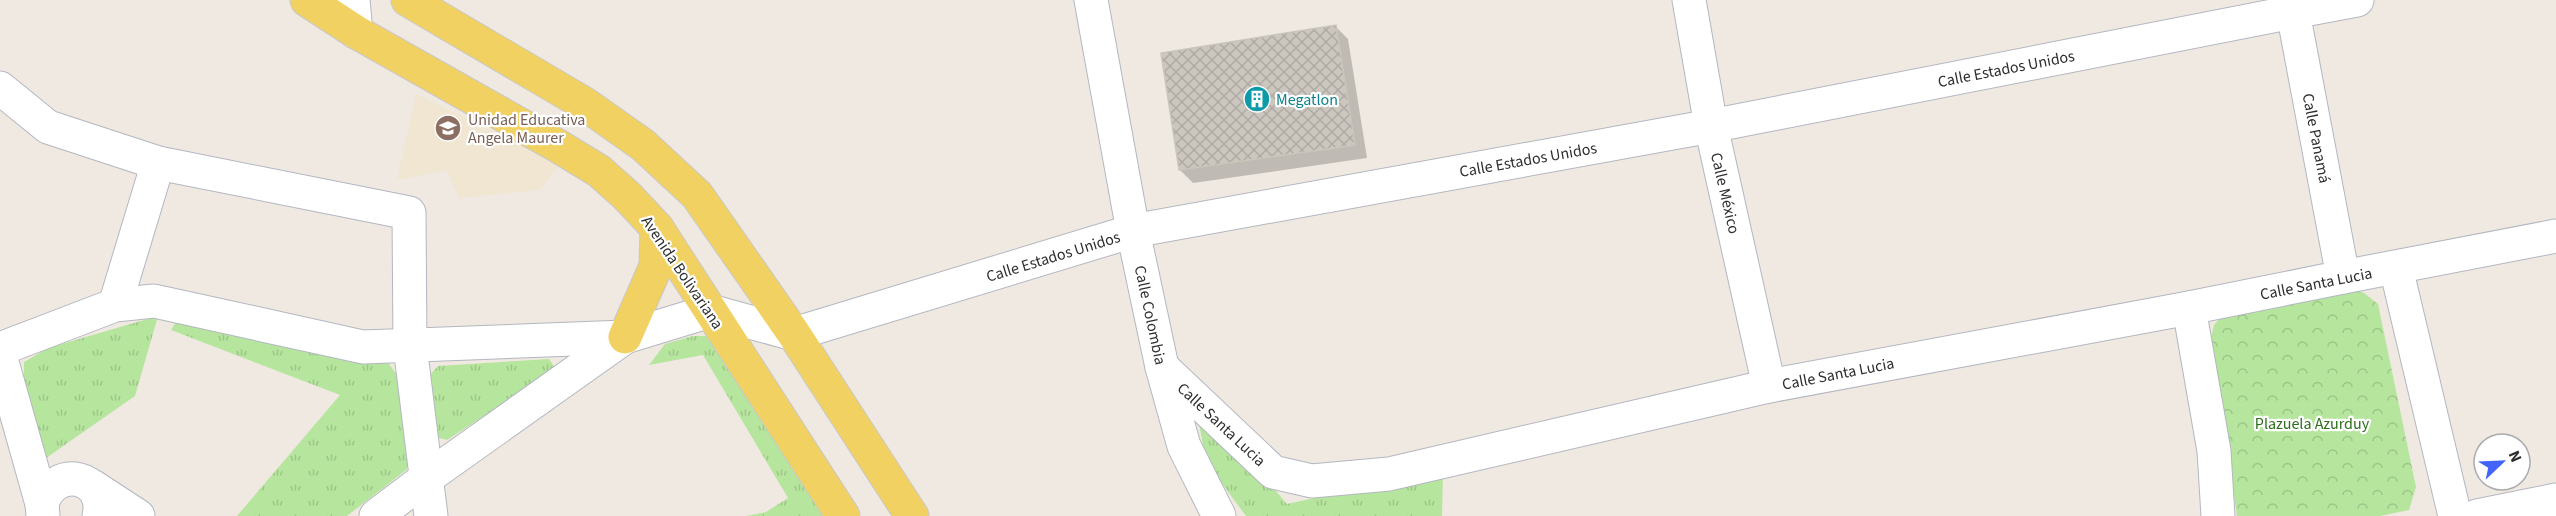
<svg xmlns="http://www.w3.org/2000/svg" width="2556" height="516" font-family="'Source Sans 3',sans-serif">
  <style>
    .education { fill: #f0e6d1 }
    .grass { fill: url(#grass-tufts) }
    .park { fill: url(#park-crowns) }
    .shadow { fill: #0003 }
    .building { fill: url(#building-cross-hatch); stroke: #cbc5ba; stroke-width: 1.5 }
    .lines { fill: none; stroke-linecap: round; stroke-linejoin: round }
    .street-casing { stroke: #b4b7c1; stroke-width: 35 }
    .secondary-casing { stroke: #b4b7c1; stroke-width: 35 }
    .primary-casing { stroke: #c9c9c9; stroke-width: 35 }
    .street { stroke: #fff; stroke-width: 33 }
    .secondary { stroke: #fff; stroke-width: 33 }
    .primary { stroke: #f2d163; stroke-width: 33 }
    .labels { text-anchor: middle; stroke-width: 4.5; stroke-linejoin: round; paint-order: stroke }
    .street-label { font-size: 16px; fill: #2e2e2e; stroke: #fff }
    .culture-label { font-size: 16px; fill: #0d838f; stroke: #fff; text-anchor: start }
    .education-label { font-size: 16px; fill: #785e54; stroke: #fff; text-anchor: start }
    .park-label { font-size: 16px; fill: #2c6e1b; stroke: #fff }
  </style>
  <defs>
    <pattern id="grass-tufts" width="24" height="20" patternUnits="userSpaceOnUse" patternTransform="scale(1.5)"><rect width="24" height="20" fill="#b6e59e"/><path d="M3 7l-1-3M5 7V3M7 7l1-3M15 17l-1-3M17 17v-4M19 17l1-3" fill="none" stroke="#9dc588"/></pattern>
    <pattern id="park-crowns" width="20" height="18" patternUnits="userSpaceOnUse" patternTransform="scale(1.5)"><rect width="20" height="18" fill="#b6e59e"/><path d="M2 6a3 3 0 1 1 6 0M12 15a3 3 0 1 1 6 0" fill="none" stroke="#9dc588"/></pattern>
    <pattern id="building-cross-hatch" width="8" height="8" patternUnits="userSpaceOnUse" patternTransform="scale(1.5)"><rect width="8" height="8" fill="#cbc7bf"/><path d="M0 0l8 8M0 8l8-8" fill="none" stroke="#afaba4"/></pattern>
  </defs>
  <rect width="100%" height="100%" fill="#efe9e1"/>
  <!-- education -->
  <path class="education" d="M416 94 560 163 540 190 459 198 446 170 397 180Z"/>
  <!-- grass -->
  <g class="grass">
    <path d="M181 314 350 362 387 361 402 382 412 458 406 470 347 516H237L340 395 171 330Z"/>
    <path d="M158 316 135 396 46 458 24 384V362L48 348Z"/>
    <path d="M693 336H708L827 516H746L766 512 788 498 703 355 649 365 665 344Z"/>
    <path d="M549 359 556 369 447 440 435 437 427 378 438 366Z"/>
    <path d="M1197 412 1256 468 1287 504 1443 470 1442 516H1246L1206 462Z"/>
  </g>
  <!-- park -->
  <path class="park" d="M2355 289 2364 293 2378 304 2416 487 2409 510 2380 516H2237L2210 342 2214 325 2221 317Z"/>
  <!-- shadow -->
  <path class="shadow" d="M1335 26 1348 39 1367 158 1193 183 1180 170Z"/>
  <!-- building -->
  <path class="building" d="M1336 25 1355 145 1179 170 1161 53Z"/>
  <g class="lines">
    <defs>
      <g id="street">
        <path d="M353 0 356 32"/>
        <path d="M1091 0 1133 231 1162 367 1184 446 1219 516"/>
        <path d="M0 88 48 127 158 163 409 213 410 346 431 516"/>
        <path d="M2343 277 2556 236"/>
        <path d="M115 305 158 163"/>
        <path d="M0 349 115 305 154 301 363 347 625 337 710 311 794 334 1133 231 1711 126 2293 12 2291 0"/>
        <path d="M0 355 42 504 43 516"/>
        <path d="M1162 367 1273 472 1312 481 1389 474 1769 386"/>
        <path d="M92 486 138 516"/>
        <path d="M42 504C54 463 108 476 99 516"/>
        <path d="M376 516 425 479 625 337"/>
        <path d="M2477 516 2556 500"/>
      </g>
      <g id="secondary">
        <path d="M1689 0 1711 126 1769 386 2189 308 2343 277 2293 12 2357 0"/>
        <path d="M2396 268 2455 516"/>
        <path d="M2189 308 2214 451 2218 516"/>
      </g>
      <g id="primary">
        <path d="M307 0 356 32 558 146 599 171 627 196 657 228 843 516"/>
        <path d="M408 0 585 104 643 145 697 195 794 334 912 516"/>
        <path d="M625 337 656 266 657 228"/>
      </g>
    </defs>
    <!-- street casing -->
    <use href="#street" class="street-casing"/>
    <!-- secondary casing -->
    <use href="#secondary" class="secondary-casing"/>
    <!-- primary casing -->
    <use href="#primary" class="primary-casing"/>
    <!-- street -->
    <use href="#street" class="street"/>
    <!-- secondary -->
    <use href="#secondary" class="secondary"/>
    <!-- primary -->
    <use href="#primary" class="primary"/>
  </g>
  <!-- icons -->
  <defs>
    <symbol id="building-disc" viewBox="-11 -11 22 22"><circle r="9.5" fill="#0f9aa8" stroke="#fff"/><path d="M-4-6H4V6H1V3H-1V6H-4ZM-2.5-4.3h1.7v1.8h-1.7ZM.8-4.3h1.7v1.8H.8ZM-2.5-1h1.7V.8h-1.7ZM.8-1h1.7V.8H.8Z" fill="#fff"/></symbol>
    <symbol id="school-disc" viewBox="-11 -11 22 22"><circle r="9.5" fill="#8d6e63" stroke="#fff"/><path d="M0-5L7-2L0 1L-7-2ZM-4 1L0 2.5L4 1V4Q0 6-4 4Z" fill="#fff"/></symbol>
  </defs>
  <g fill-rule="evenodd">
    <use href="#building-disc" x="1242" y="84" width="30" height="30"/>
    <use href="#school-disc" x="433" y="113" width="30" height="30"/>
  </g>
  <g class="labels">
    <!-- street labels -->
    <g class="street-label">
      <text transform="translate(2006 68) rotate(-11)" y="6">Calle Estados Unidos</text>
      <text transform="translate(2317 138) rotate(79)" y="6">Calle Panamá</text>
      <text transform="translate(1528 159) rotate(-10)" y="6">Calle Estados Unidos</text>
      <text transform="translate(1726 193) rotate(77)" y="6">Calle México</text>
      <text transform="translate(1053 256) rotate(-17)" y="6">Calle Estados Unidos</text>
      <text transform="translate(683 272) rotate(56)" y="6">Avenida Bolivariana</text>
      <text transform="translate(2316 283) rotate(-11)" y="6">Calle Santa Lucia</text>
      <text transform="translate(1151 315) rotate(78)" y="6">Calle Colombia</text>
      <text transform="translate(1838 373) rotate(-11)" y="6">Calle Santa Lucia</text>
      <text transform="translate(1222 424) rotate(43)" y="6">Calle Santa Lucia</text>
    </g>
    <!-- culture labels -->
    <g class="culture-label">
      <text x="1276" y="105">Megatlon</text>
    </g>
    <!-- education labels -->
    <g class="education-label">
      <text x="468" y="125">Unidad Educativa<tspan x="468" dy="18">Angela Maurer</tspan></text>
    </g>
    <!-- park labels -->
    <g class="park-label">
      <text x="2312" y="429">Plazuela Azurduy</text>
    </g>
  </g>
  <!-- north arrow -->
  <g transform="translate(2502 462) rotate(67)"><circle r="28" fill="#ffffff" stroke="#ababab" stroke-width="1.5"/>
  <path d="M0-4.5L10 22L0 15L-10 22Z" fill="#4264fb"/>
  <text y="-9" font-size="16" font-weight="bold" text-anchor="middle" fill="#2e2e2e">N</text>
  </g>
</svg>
